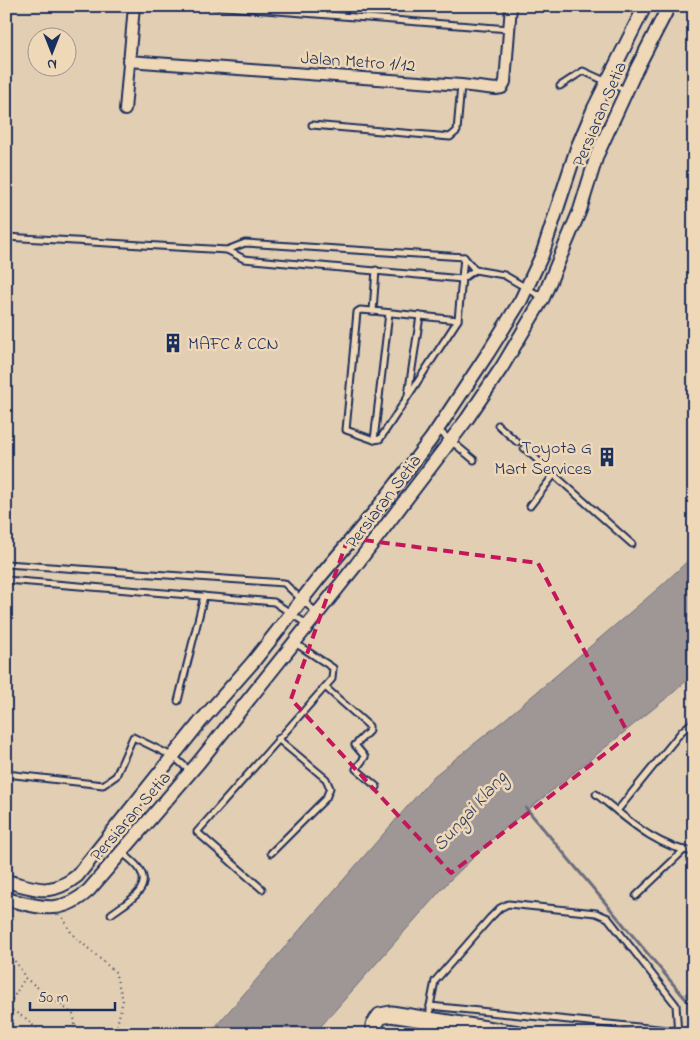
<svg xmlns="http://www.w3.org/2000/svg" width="700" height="1040" font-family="'Indie Flower',sans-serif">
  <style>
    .water { fill: #9e9795; stroke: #6a6d7f }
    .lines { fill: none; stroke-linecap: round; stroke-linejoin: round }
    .stream { stroke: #6a6d7f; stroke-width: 3 }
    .service-casing { stroke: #1b2f5e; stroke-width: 9 }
    .minor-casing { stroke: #1b2f5e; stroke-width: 14 }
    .tertiary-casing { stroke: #1b2f5e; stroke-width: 16 }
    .secondary-casing { stroke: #1b2f5e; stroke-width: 19 }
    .path { stroke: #1b2f5e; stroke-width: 2; stroke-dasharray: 1 4; stroke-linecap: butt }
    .service { stroke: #efd8b7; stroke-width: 5 }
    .minor { stroke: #efd8b7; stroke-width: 10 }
    .tertiary { stroke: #efd8b7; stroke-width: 12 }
    .secondary { stroke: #efd8b7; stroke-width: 15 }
    .marked { fill: none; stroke: #c2185b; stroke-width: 4; stroke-dasharray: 10 6; stroke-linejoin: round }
    .labels { text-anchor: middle; stroke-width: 5; stroke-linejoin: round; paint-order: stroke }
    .street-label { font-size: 18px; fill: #1b2f5e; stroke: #efd8b7 }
    .poi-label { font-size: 18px; fill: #1b2f5e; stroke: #efd8b7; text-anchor: start }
    .water-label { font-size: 19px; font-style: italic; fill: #354469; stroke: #efd8b7 }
  </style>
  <rect width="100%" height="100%" fill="#e2ceb2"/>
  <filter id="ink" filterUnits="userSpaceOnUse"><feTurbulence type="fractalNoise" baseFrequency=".02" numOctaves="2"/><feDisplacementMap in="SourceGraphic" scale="10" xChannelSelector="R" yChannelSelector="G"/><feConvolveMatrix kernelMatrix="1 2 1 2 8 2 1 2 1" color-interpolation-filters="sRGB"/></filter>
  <g filter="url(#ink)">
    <!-- water -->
    <path class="water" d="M694 555V674L674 692 498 834 449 881 314 1034H209L434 776 504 720 661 586Z"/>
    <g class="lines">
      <!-- stream -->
      <path class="stream" d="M526 808 694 1009"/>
      <defs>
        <g id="service">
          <path d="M213 6 509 29"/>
          <path d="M560 86 583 71 627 91"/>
          <path d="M312 125 450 137 457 131 461 85"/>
          <path d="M6 237 227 250 245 243 464 257 475 270 504 275 542 297"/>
          <path d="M227 250 244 259 462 279 475 270"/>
          <path d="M376 270 373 311 360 310 357 312 346 430 374 440 380 439 458 320 464 257"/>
          <path d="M373 311 458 320"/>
          <path d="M408 395 420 316"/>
          <path d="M498 425 517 442"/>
          <path d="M438 430 474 460"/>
          <path d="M374 440 389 313"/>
          <path d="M524 448 632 544"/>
          <path d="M530 506 553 476"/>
          <path d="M6 564 284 583 302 600 316 612"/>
          <path d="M6 580 274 602 308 625"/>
          <path d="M325 687 369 726V731L355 745 365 757 356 769 377 787"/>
          <path d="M178 701 204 596"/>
          <path d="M6 774 103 785 116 776 133 737 174 757 190 771"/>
          <path d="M596 794C625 817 655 847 694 852"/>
          <path d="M617 811 682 731 694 721"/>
          <path d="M271 853 326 798 330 788 326 779 278 739"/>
          <path d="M262 889 197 832 332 679 333 668 295 643"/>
          <path d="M636 896 684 850"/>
          <path d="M111 914C125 903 153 890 140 870 136 863 128 858 123 853"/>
          <path d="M430 1006 435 981 490 918 500 908 508 904 596 913 608 918 676 1005 678 1034"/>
          <path d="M430 1019V1006L678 1031"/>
        </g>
        <g id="minor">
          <path d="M128 61 461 85 496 89 502 88 505 82 511 6"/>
          <path d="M125 110 134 6"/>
        </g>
        <g id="tertiary">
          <path d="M6 881C37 889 50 897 77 876L201 721 253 662 319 578 377 509 431 439 488 353 521 300 542 255 577 148 594 108 645 6"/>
          <path d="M6 899C39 907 61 916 89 890L199 762 356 565 467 419 502 367 543 298 580 210 597 155 636 70 669 6"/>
        </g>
        <path id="secondary" d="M378 1034 374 1025 380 1016 391 1014 519 1034"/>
      </defs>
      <!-- service casing -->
      <use href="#service" class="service-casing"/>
      <!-- minor casing -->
      <use href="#minor" class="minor-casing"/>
      <!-- tertiary casing -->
      <use href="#tertiary" class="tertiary-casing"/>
      <!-- secondary casing -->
      <use href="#secondary" class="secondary-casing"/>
      <!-- path -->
      <g class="path">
        <path d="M63 918 72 934 115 972 123 1000 115 1034"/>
        <path d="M6 956C17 960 20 968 25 978"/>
        <path d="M7 1008 25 978 73 1014 75 1022 73 1034"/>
        <path d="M8 1008 27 1019 41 1034"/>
      </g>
      <!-- service -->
      <use href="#service" class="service"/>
      <!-- minor -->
      <use href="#minor" class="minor"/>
      <!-- tertiary -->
      <use href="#tertiary" class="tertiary"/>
      <!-- secondary -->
      <use href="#secondary" class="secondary"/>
    </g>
  </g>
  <!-- marked area -->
  <path class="marked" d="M348 538 538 563 629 735 451 873 291 699Z"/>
  <!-- icons -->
  <defs>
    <symbol id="building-bare" viewBox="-9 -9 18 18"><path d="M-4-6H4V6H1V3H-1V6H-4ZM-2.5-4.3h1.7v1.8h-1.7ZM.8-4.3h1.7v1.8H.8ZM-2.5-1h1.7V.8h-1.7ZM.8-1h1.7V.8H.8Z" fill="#1b2f5e" stroke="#efd8b7" stroke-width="2.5" paint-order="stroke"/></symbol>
  </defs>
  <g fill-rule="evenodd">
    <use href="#building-bare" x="159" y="329" width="28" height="28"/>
    <use href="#building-bare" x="593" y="443" width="28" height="28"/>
  </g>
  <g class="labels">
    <!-- street labels -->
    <g class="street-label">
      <text transform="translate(358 61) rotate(4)" y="6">Jalan Metro 1/12</text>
      <text transform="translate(599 114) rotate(-67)" y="6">Persiaran Setia</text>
      <text transform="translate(383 501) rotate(-53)" y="6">Persiaran Setia</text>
      <text transform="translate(130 816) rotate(-49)" y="6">Persiaran Setia</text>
    </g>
    <!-- poi labels -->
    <g class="poi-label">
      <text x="188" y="349">MAFC &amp; CCN</text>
      <text x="592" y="453" text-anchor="end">Toyota G<tspan x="592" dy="21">Mart Services</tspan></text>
    </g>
    <!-- water labels -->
    <g class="water-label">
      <text transform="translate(469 810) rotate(-48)" y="7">Sungai Klang</text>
    </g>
  </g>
  <!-- margin -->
  <rect width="700" height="1040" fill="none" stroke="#efd8b7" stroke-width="25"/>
  <rect x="12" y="12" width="675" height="1015" fill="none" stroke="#1b2f5e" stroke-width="2" filter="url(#ink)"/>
  <!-- north arrow -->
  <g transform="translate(52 52) rotate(180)"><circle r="24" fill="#efd8b7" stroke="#9a9493"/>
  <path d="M0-4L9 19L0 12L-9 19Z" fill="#1b2f5e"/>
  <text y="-8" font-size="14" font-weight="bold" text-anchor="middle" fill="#1b2f5e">N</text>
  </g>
  <!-- scale -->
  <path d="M30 1002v8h85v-8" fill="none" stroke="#1b2f5e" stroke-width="2.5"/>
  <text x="38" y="1002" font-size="15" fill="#1b2f5e" stroke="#efd8b7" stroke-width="4" paint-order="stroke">50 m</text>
</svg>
